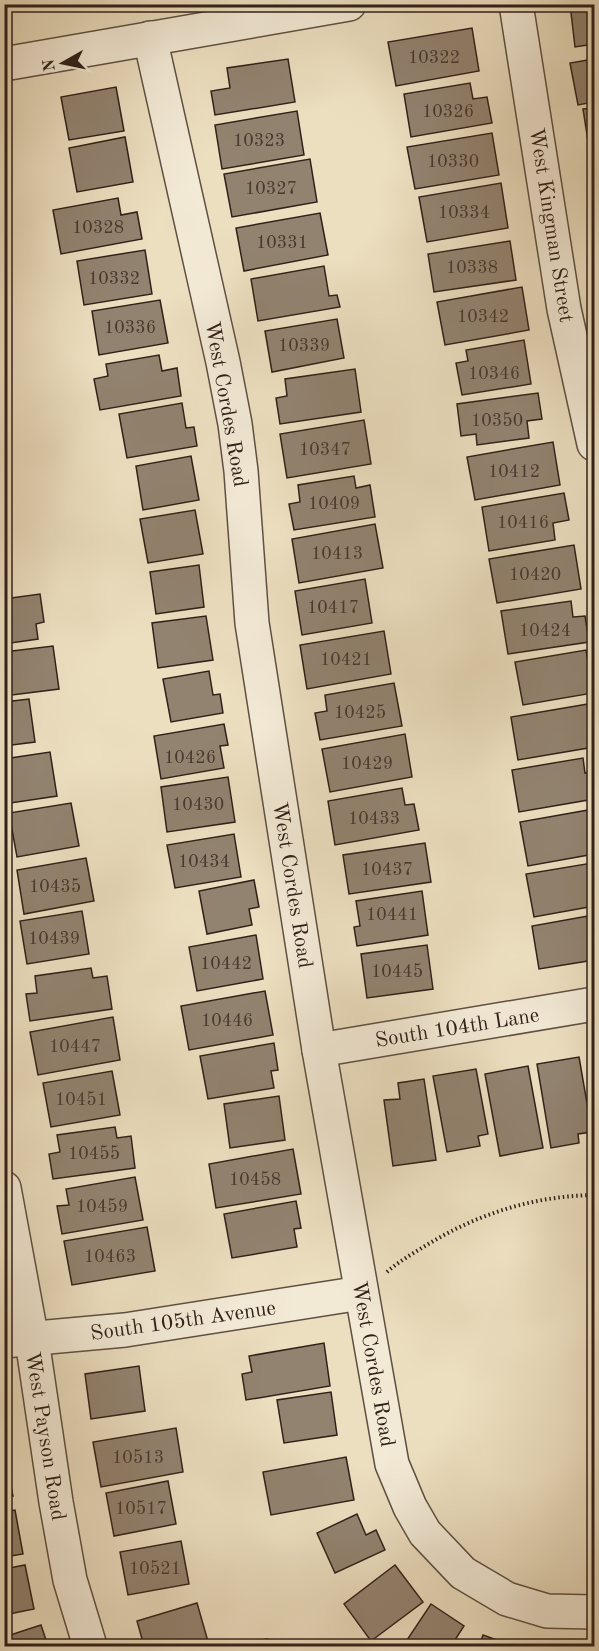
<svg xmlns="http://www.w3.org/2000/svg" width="599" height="1651" font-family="'Old Standard TT',serif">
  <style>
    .building { fill: #928370; stroke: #302019; stroke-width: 1.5 }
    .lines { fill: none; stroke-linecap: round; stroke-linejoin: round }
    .minor-casing { stroke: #5f5043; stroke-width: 36 }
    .path { stroke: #302019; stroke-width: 4; stroke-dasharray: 1.5 3; stroke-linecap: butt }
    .minor { stroke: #f3ead6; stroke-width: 33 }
    .labels { text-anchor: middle; stroke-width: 5; stroke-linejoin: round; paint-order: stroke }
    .number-label { font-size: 18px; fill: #48392f }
    .street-label { font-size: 21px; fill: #302019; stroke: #f3ead6 }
  </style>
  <rect width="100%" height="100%" fill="#ecdfc0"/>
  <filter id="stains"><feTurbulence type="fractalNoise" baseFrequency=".00333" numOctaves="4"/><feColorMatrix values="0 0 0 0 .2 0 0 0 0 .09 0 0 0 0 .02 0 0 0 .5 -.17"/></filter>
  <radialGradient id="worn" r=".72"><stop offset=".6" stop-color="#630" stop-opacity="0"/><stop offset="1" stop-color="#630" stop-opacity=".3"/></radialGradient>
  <!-- building -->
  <g class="building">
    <path d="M570 4H594V44L575 47Z"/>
    <path d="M472 28 479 71 396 86 388 42Z"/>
    <path d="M288 59 295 102 215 115 211 91 230 88 227 68Z"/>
    <path d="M594 59V102L578 105 570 63Z"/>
    <path d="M470 83 473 99 487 97 492 123 411 137 404 94Z"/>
    <path d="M116 87 124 131 69 140 61 97Z"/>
    <path d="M594 108V153L590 154 583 109Z"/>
    <path d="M297 111 304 155 222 169 215 125Z"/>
    <path d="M492 133 499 175 415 189 407 147Z"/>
    <path d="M125 137 133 182 77 192 69 148Z"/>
    <path d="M310 159 317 202 232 217 224 174Z"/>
    <path d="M501 183 508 228 427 242 419 197Z"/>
    <path d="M118 198 121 215 137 212 142 239 61 254 53 210Z"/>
    <path d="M320 213 328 255 244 271 236 228Z"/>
    <path d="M510 241 516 280 434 292 428 254Z"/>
    <path d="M145 250 152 294 84 305 77 261Z"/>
    <path d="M324 266 329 296 337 295 340 307 258 321 251 279Z"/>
    <path d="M522 287 529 330 445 345 437 302Z"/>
    <path d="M160 300 168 343 99 355 92 311Z"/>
    <path d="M337 319 344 358 272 372 265 331Z"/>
    <path d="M524 340 531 384 462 395 456 363 468 361 466 350Z"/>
    <path d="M159 355 162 371 177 368 181 396 100 410 94 379 108 376 106 364Z"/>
    <path d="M355 369 361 412 280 424 276 398 287 396 285 379Z"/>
    <path d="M538 393 542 419 527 421 529 438 477 445 476 434 461 436 457 404Z"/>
    <path d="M182 403 186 428 194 427 197 446 127 458 119 414Z"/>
    <path d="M364 420 371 464 287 478 280 434Z"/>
    <path d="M553 442 560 485 475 500 467 457Z"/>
    <path d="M191 456 199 500 143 510 136 466Z"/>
    <path d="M354 476 356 488 370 485 375 517 294 530 289 504 300 502 298 485Z"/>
    <path d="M4 493 10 530 4 531Z"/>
    <path d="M564 493 569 520 553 523 555 540 489 551 482 507Z"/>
    <path d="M195 510 203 554 148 563 140 519Z"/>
    <path d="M375 524 383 568 299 583 292 539Z"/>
    <path d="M574 545 581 589 497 603 489 559Z"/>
    <path d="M199 565 204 607 156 614 150 572Z"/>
    <path d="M365 579 372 623 302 635 295 591Z"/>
    <path d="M40 594 44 622 36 624 38 639 4 644V599Z"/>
    <path d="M571 601 573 617 585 616 589 642 508 654 501 611Z"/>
    <path d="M206 616 213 660 158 668 152 623Z"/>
    <path d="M384 631 391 674 307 689 300 645Z"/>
    <path d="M53 646 59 689 4 696V652Z"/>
    <path d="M586 650 593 693 523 705 515 662Z"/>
    <path d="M209 671 213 695 220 694 223 713 171 722 163 679Z"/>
    <path d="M394 683 402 726 320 740 315 713 327 711 325 695Z"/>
    <path d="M29 699 35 742 4 746V702Z"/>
    <path d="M594 703V747L518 760 511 717Z"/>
    <path d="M224 724 228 745 220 746 224 768 161 779 154 736Z"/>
    <path d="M405 734 412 777 330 792 322 749Z"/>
    <path d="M50 752 57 796 4 804V759Z"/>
    <path d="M583 758 585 773 594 771V799L519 812 512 770Z"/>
    <path d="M228 777 235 822 167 832 161 787Z"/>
    <path d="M402 788 405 805 414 804 419 830 335 845 328 801Z"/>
    <path d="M71 803 79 846 17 857 9 813Z"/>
    <path d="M594 809V854L528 866 520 822Z"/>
    <path d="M234 834 241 877 175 888 167 845Z"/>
    <path d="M425 843 431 882 349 894 343 855Z"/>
    <path d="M86 858 94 901 24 914 17 870Z"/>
    <path d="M592 863 594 874V906L534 917 526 874Z"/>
    <path d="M254 880 259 907 249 909 252 925 207 934 199 891Z"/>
    <path d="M422 891 428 935 357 946 354 927 360 926 356 901Z"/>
    <path d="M82 911 89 954 27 964 20 921Z"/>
    <path d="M594 915V960L539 969 532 926Z"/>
    <path d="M256 935 263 979 197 991 189 947Z"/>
    <path d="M427 945 433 989 367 998 361 954Z"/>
    <path d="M91 968 93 978 107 976 112 1009 30 1021 26 994 37 993 35 976Z"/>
    <path d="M265 991 273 1035 189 1050 181 1006Z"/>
    <path d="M113 1017 120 1060 38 1075 30 1032Z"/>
    <path d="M274 1043 278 1070 271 1071 274 1088 208 1099 200 1056Z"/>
    <path d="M579 1057 592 1132 578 1134 579 1143 551 1148 537 1064Z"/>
    <path d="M528 1066 543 1148 500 1156 485 1074Z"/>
    <path d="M476 1069 488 1134 478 1136 480 1146 447 1152 433 1076Z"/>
    <path d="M112 1071 120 1115 51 1127 43 1083Z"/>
    <path d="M424 1079 436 1160 393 1166 384 1100 400 1099 398 1083Z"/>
    <path d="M279 1096 285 1140 230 1148 224 1104Z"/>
    <path d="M115 1127 117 1138 131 1136 135 1168 53 1179 49 1154 60 1152 57 1135Z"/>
    <path d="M293 1149 301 1194 216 1208 209 1164Z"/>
    <path d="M135 1177 143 1220 62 1234 57 1206 69 1205 66 1189Z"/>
    <path d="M296 1201 301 1228 294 1229 297 1247 232 1258 224 1214Z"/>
    <path d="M147 1227 155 1271 72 1285 64 1241Z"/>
    <path d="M324 1343 330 1386 246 1400 242 1374 252 1372 249 1356Z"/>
    <path d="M139 1366 145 1411 91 1419 85 1374Z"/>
    <path d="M331 1392 337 1435 284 1443 277 1400Z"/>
    <path d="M176 1428 183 1472 101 1487 93 1442Z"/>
    <path d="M4 1452 13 1496 4 1497Z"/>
    <path d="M346 1457 354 1500 271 1515 263 1472Z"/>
    <path d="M168 1481 176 1524 114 1536 106 1493Z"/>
    <path d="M15 1510 23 1554 4 1557V1512Z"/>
    <path d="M357 1514 366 1535 376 1530 385 1550 335 1573 317 1533Z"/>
    <path d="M181 1541 189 1584 128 1595 120 1552Z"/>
    <path d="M25 1565 34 1609 4 1615V1569Z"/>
    <path d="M395 1565 423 1602 371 1641 344 1604Z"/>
    <path d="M197 1603 209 1645 144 1646 137 1621Z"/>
    <path d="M431 1604 464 1626 451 1646H403Z"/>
    <path d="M41 1625 48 1646H4V1637Z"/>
    <path d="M483 1635 513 1646H479Z"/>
    <path d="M267 1639 269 1646H238Z"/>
  </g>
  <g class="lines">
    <defs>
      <g id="minor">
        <path d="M516 4 564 309 594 444"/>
        <path d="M150 38 223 362 235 424 241 471 252 623 319 1050 392 1464 410 1507 425 1533 463 1573 507 1599 547 1611 594 1612"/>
        <path d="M4 64 349 4"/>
        <path d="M319 1050 594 1004"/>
        <path d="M4 1188 32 1340 56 1502 70 1580 90 1646"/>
        <path d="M4 1341 125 1330 361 1293"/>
      </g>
    </defs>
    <!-- minor casing -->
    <use href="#minor" class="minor-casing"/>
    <!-- path -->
    <path class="path" d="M387 1272C398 1262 412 1254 425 1246 477 1214 533 1196 594 1195"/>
    <!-- minor -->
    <use href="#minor" class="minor"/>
  </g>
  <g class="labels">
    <!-- number labels -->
    <g class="number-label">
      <text x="434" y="63">10322</text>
      <text x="448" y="117">10326</text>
      <text x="259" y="146">10323</text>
      <text x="453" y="167">10330</text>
      <text x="271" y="194">10327</text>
      <text x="464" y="218">10334</text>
      <text x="98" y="233">10328</text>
      <text x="282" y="248">10331</text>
      <text x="472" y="273">10338</text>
      <text x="114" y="284">10332</text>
      <text x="483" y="322">10342</text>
      <text x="130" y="333">10336</text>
      <text x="304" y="351">10339</text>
      <text x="494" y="379">10346</text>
      <text x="497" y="426">10350</text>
      <text x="325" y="455">10347</text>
      <text x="514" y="477">10412</text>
      <text x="334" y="509">10409</text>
      <text x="523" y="528">10416</text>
      <text x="337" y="559">10413</text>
      <text x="535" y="580">10420</text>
      <text x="333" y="613">10417</text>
      <text x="545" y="636">10424</text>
      <text x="346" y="665">10421</text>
      <text x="360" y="718">10425</text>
      <text x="190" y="763">10426</text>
      <text x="367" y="769">10429</text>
      <text x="198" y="810">10430</text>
      <text x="374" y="824">10433</text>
      <text x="204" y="867">10434</text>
      <text x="387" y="875">10437</text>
      <text x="55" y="892">10435</text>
      <text x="392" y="920">10441</text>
      <text x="54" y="944">10439</text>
      <text x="226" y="969">10442</text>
      <text x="397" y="977">10445</text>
      <text x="227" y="1026">10446</text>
      <text x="75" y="1052">10447</text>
      <text x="81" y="1105">10451</text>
      <text x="94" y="1159">10455</text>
      <text x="255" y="1185">10458</text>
      <text x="102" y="1212">10459</text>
      <text x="110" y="1262">10463</text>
      <text x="138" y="1463">10513</text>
      <text x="141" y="1514">10517</text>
      <text x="155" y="1574">10521</text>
    </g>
    <!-- street labels -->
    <g class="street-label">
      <text transform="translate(552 225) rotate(81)" y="7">West Kingman Street</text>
      <text transform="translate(227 404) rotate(80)" y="7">West Cordes Road</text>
      <text transform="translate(293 885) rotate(81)" y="7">West Cordes Road</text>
      <text transform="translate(457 1027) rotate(-9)" y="7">South 104th Lane</text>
      <text transform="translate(183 1320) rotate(-8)" y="7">South 105th Avenue</text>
      <text transform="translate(374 1364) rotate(80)" y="7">West Cordes Road</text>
      <text transform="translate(46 1436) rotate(81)" y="7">West Payson Road</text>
    </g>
  </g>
  <!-- margin -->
  <rect width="599" height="1651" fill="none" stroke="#ecdfc0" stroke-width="24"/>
  <rect x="6" y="6" width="587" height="1639" fill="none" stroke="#302019" stroke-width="3"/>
  <rect x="12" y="12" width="575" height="1627" fill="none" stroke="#302019" stroke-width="1.5"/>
  <!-- north arrow -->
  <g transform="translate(63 63) rotate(261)" stroke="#f3ead6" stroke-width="4.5" paint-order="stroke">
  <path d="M0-4.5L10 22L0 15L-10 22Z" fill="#302019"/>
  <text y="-9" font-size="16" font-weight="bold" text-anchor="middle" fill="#302019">N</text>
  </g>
  <rect width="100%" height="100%" filter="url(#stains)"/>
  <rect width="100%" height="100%" fill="url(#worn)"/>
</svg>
